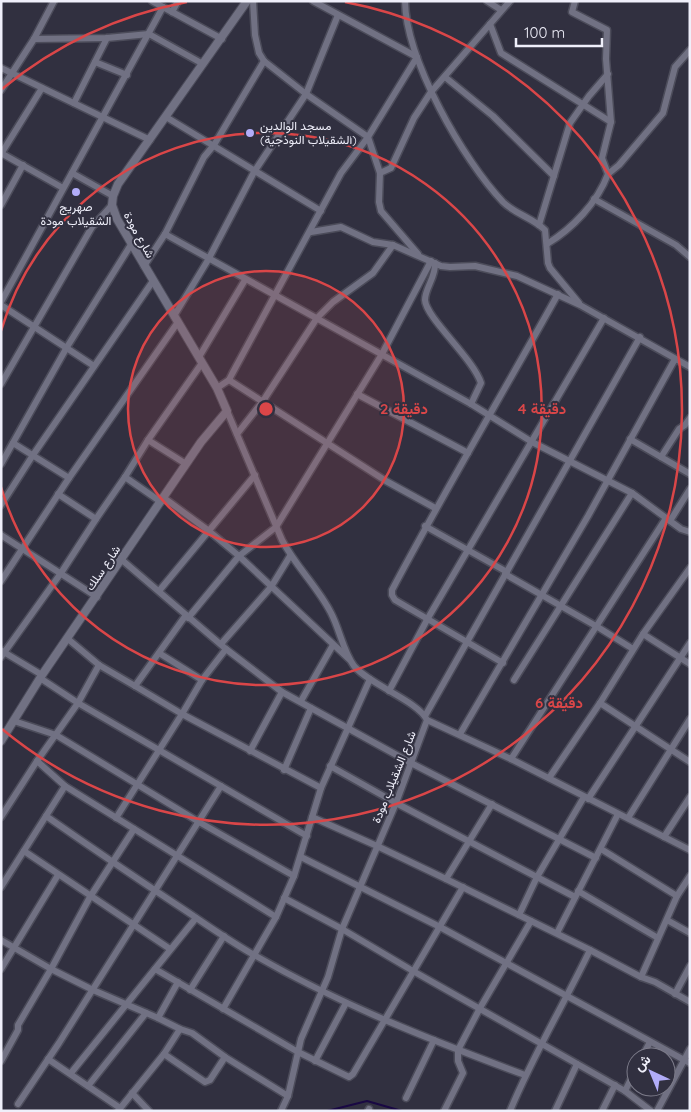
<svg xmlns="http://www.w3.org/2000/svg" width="691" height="1112" font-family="Quicksand,Vazirmatn,sans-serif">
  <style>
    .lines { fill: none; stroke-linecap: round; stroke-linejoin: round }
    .stream { stroke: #190843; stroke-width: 2 }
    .minor-casing { stroke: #4c4c5a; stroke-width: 9 }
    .tertiary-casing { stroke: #4c4c5a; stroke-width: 10 }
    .minor { stroke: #717183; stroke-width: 6 }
    .tertiary { stroke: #717183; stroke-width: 8 }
    .ring { fill: none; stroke: #da4648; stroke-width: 2.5 }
    .poi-dot { fill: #b2adf9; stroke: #313040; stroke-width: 2 }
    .labels { text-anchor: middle; stroke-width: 4; stroke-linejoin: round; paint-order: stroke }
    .poi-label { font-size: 12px; fill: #efeffa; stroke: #313040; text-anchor: start }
    .street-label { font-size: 12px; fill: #efeffa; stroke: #313040 }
    .centre { fill: #da4648; stroke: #313040; stroke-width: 2.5 }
    .ring-label { font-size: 15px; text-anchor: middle; font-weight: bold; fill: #da4648; stroke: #313040; stroke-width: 4; stroke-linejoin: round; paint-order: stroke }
  </style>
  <rect width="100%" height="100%" fill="#313040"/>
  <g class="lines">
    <!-- stream -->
    <path class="stream" d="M327 1111 367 1101 402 1111"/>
    <defs>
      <g id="minor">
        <path d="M152 1 222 39"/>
        <path d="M253 1 255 35 259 53 264 61 306 94 368 137 380 173 379 202 381 211 418 254"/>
        <path d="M405 1C406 60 463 160 503 202 515 214 533 218 545 230L548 263 550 268 579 303"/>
        <path d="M487 1 501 10"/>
        <path d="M172 12 178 1"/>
        <path d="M490 24 501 53 611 122"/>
        <path d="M34 39 107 38 149 34 203 64"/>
        <path d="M95 62 127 75"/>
        <path d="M1 68 150 140"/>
        <path d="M445 77 493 116 554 176"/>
        <path d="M1 90 34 39 54 1"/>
        <path d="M74 103 107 38"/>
        <path d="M166 117 321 211"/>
        <path d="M1 153 63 188"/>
        <path d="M1 154 42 88"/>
        <path d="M72 173 113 196"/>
        <path d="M380 173 391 168 414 118 431 92 510 1"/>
        <path d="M608 174 619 165 663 113 675 67 690 50"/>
        <path d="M594 199 676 245 690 257"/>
        <path d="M1 205 23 165"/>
        <path d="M539 225 570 123 589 96 608 74"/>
        <path d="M311 232 341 227 373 242 393 245 441 266 450 267 475 266 517 276 580 305 690 367"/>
        <path d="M165 234 471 404 532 442 632 493 681 529 690 532"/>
        <path d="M547 244C573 228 597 203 608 174L602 158 611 122 606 59 607 30 572 12 575 1"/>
        <path d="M435 263C436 277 425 288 425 300 426 318 473 358 481 383L471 404"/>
        <path d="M144 266 165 234 204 157 214 145 264 61"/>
        <path d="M1 302 163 7"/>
        <path d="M1 305 94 366"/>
        <path d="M174 316 208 260 254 172 306 94 338 15"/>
        <path d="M199 357 245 280"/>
        <path d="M229 380 386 481 435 508"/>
        <path d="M1 384 92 227 112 205"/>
        <path d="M217 388 229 380 232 374 341 173 368 137 417 57 313 1"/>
        <path d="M357 394 468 453"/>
        <path d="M227 411 282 540C296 567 318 587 331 613 340 630 343 651 354 666 370 685 418 701 427 720L396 803 342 929 328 977 301 1039 288 1096 281 1111"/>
        <path d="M237 434 263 401 317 318 333 302 373 273 393 245"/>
        <path d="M630 439 690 474"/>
        <path d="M148 440 186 464"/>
        <path d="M13 443 69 478"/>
        <path d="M661 457 679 429 685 425 690 418"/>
        <path d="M1 464 67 347 132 243"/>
        <path d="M125 477 161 502"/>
        <path d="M58 494 96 519"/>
        <path d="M164 498 209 531 239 556 349 659"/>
        <path d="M1 505 33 455 153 281"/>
        <path d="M670 521 690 489"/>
        <path d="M425 526 507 572"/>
        <path d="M1 535 97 597"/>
        <path d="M122 560 226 649 282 692 411 763 596 858"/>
        <path d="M505 574 596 626 633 649"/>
        <path d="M1 581 69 478 178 322"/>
        <path d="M159 591 255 475"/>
        <path d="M188 618 239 556 276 527 382 354 431 261"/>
        <path d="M643 634 690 664"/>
        <path d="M68 639 99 665 135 686 182 714 321 788"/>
        <path d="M221 644 271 587 290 556"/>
        <path d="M2 651 42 675"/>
        <path d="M159 653 202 680"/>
        <path d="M1 657 61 573 96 519 125 477 148 440 202 363"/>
        <path d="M503 663 395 600 392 595V590C445 490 503 393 558 294"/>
        <path d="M40 678 78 703 307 836"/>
        <path d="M514 680 632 493"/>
        <path d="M135 686 186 615"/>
        <path d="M389 691 428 618 604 318"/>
        <path d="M301 701 333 645"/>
        <path d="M600 703 690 762"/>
        <path d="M425 716 640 337"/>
        <path d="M427 720 511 759 690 850"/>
        <path d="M14 721 56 735 199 822 294 876"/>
        <path d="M460 734 588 516 675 359"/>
        <path d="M250 751 282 692"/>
        <path d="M511 759 666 518"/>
        <path d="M37 761 65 786 276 917"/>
        <path d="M330 766 396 803 575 897"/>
        <path d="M284 770 311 708"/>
        <path d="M549 778 600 703 643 634 690 568"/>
        <path d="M588 799 690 643"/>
        <path d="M46 816C89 846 133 876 177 905 203 922 229 941 256 956 341 1005 433 1041 525 1075"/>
        <path d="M1 817 37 761 78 703 99 665"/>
        <path d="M312 817 377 846 446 879 590 950 641 977 655 982 690 1002"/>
        <path d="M116 818 182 714 202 680 226 649"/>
        <path d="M628 818 690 719"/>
        <path d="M664 837 690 797"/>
        <path d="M601 849 677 896"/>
        <path d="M24 851 170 949"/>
        <path d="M301 857 440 927 690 1063"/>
        <path d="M446 879 492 804"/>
        <path d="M1 887 65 786"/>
        <path d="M578 891 658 938"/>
        <path d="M284 898 342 929 413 971 625 1091 651 1111"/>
        <path d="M519 915 537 877 584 797"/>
        <path d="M667 920 690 933"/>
        <path d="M557 933 618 814"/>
        <path d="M1 940 51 969 93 990 158 1018 180 1029 192 1033 225 1057 288 1096"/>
        <path d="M1 969 58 875"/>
        <path d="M155 969 298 1052 349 1077 353 1074 463 887"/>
        <path d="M641 977 677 896 690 876"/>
        <path d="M190 990 224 936"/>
        <path d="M675 994 690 966"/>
        <path d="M223 1009 276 917 294 876 321 788 370 679"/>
        <path d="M158 1018 178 982"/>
        <path d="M164 1054 205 1082 210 1080 225 1057"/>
        <path d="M642 1057 650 1042"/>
        <path d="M48 1059 120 1108"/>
        <path d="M1 1061 18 1030V1025L51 969 90 897 134 829"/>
        <path d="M315 1061 346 1003"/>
        <path d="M71 1073 196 918"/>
        <path d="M88 1086 146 1013"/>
        <path d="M625 1091 636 1069"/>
        <path d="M132 1093 149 1111"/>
        <path d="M406 1098 434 1040"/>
        <path d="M18 1104 59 1043 221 786"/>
        <path d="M118 1111 164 1054 180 1029"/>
        <path d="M368 1111 369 1109"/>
        <path d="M444 1111 463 1073 458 1061V1050L480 1008 531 921"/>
        <path d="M510 1111C533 1055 564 1004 590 950"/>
        <path d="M555 1111 577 1064"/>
        <path d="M602 1111 615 1085"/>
        <path d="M657 1111 690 1049"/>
      </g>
      <path id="tertiary" d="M1 741 42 675 201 442 227 411 217 388 117 219 112 205 113 196 118 184 247 1"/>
    </defs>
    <!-- minor casing -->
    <use href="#minor" class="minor-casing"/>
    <!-- tertiary casing -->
    <use href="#tertiary" class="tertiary-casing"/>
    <!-- minor -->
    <use href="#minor" class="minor"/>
    <!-- tertiary -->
    <use href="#tertiary" class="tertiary"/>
  </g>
  <!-- distance rings -->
  <circle cx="266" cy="409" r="138" fill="#da4648" fill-opacity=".12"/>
  <g class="ring">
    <circle cx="266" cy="409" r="138"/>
    <path d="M1 331A276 276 0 1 1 1 487"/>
    <path d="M2 89A415 415 0 0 1 187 2M345 2A415 415 0 1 1 2 729"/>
  </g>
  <!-- markers -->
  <g class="poi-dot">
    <circle cx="250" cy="133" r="5"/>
    <circle cx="76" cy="192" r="5"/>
  </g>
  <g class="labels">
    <!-- poi labels -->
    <g class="poi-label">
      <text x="260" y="130">مسجد الوالدين<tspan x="260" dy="14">(الشقيلاب النوذجية)</tspan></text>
      <text x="76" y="211" text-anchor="middle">صهريج<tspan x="76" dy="14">الشقيلاب مودة</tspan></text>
    </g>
    <!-- street labels -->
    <g class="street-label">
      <text transform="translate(139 235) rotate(61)" y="4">شارع مودة</text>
      <text transform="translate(103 568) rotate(-56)" y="4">شارع سلك</text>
      <text transform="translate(394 777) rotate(-68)" y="4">شارع الشقيلاب مودة</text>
    </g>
  </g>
  <circle cx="266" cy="409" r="8" class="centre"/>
  <g class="ring-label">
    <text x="404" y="414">2 دقيقة</text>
    <text x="542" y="414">4 دقيقة</text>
    <text x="559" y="708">6 دقيقة</text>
  </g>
  <!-- border -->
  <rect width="691" height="1112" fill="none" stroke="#efeffa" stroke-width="5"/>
  <!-- north arrow -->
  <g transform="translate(651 1072) rotate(316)"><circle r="24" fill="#313040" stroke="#7d7c8a"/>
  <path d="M0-4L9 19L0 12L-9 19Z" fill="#b2adf9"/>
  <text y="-8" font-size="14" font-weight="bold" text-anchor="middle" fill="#efeffa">ش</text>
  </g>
  <!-- scale -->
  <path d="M516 38v8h86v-8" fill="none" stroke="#efeffa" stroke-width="2.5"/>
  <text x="524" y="38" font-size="15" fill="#efeffa" stroke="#313040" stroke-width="4" paint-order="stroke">100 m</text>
</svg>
